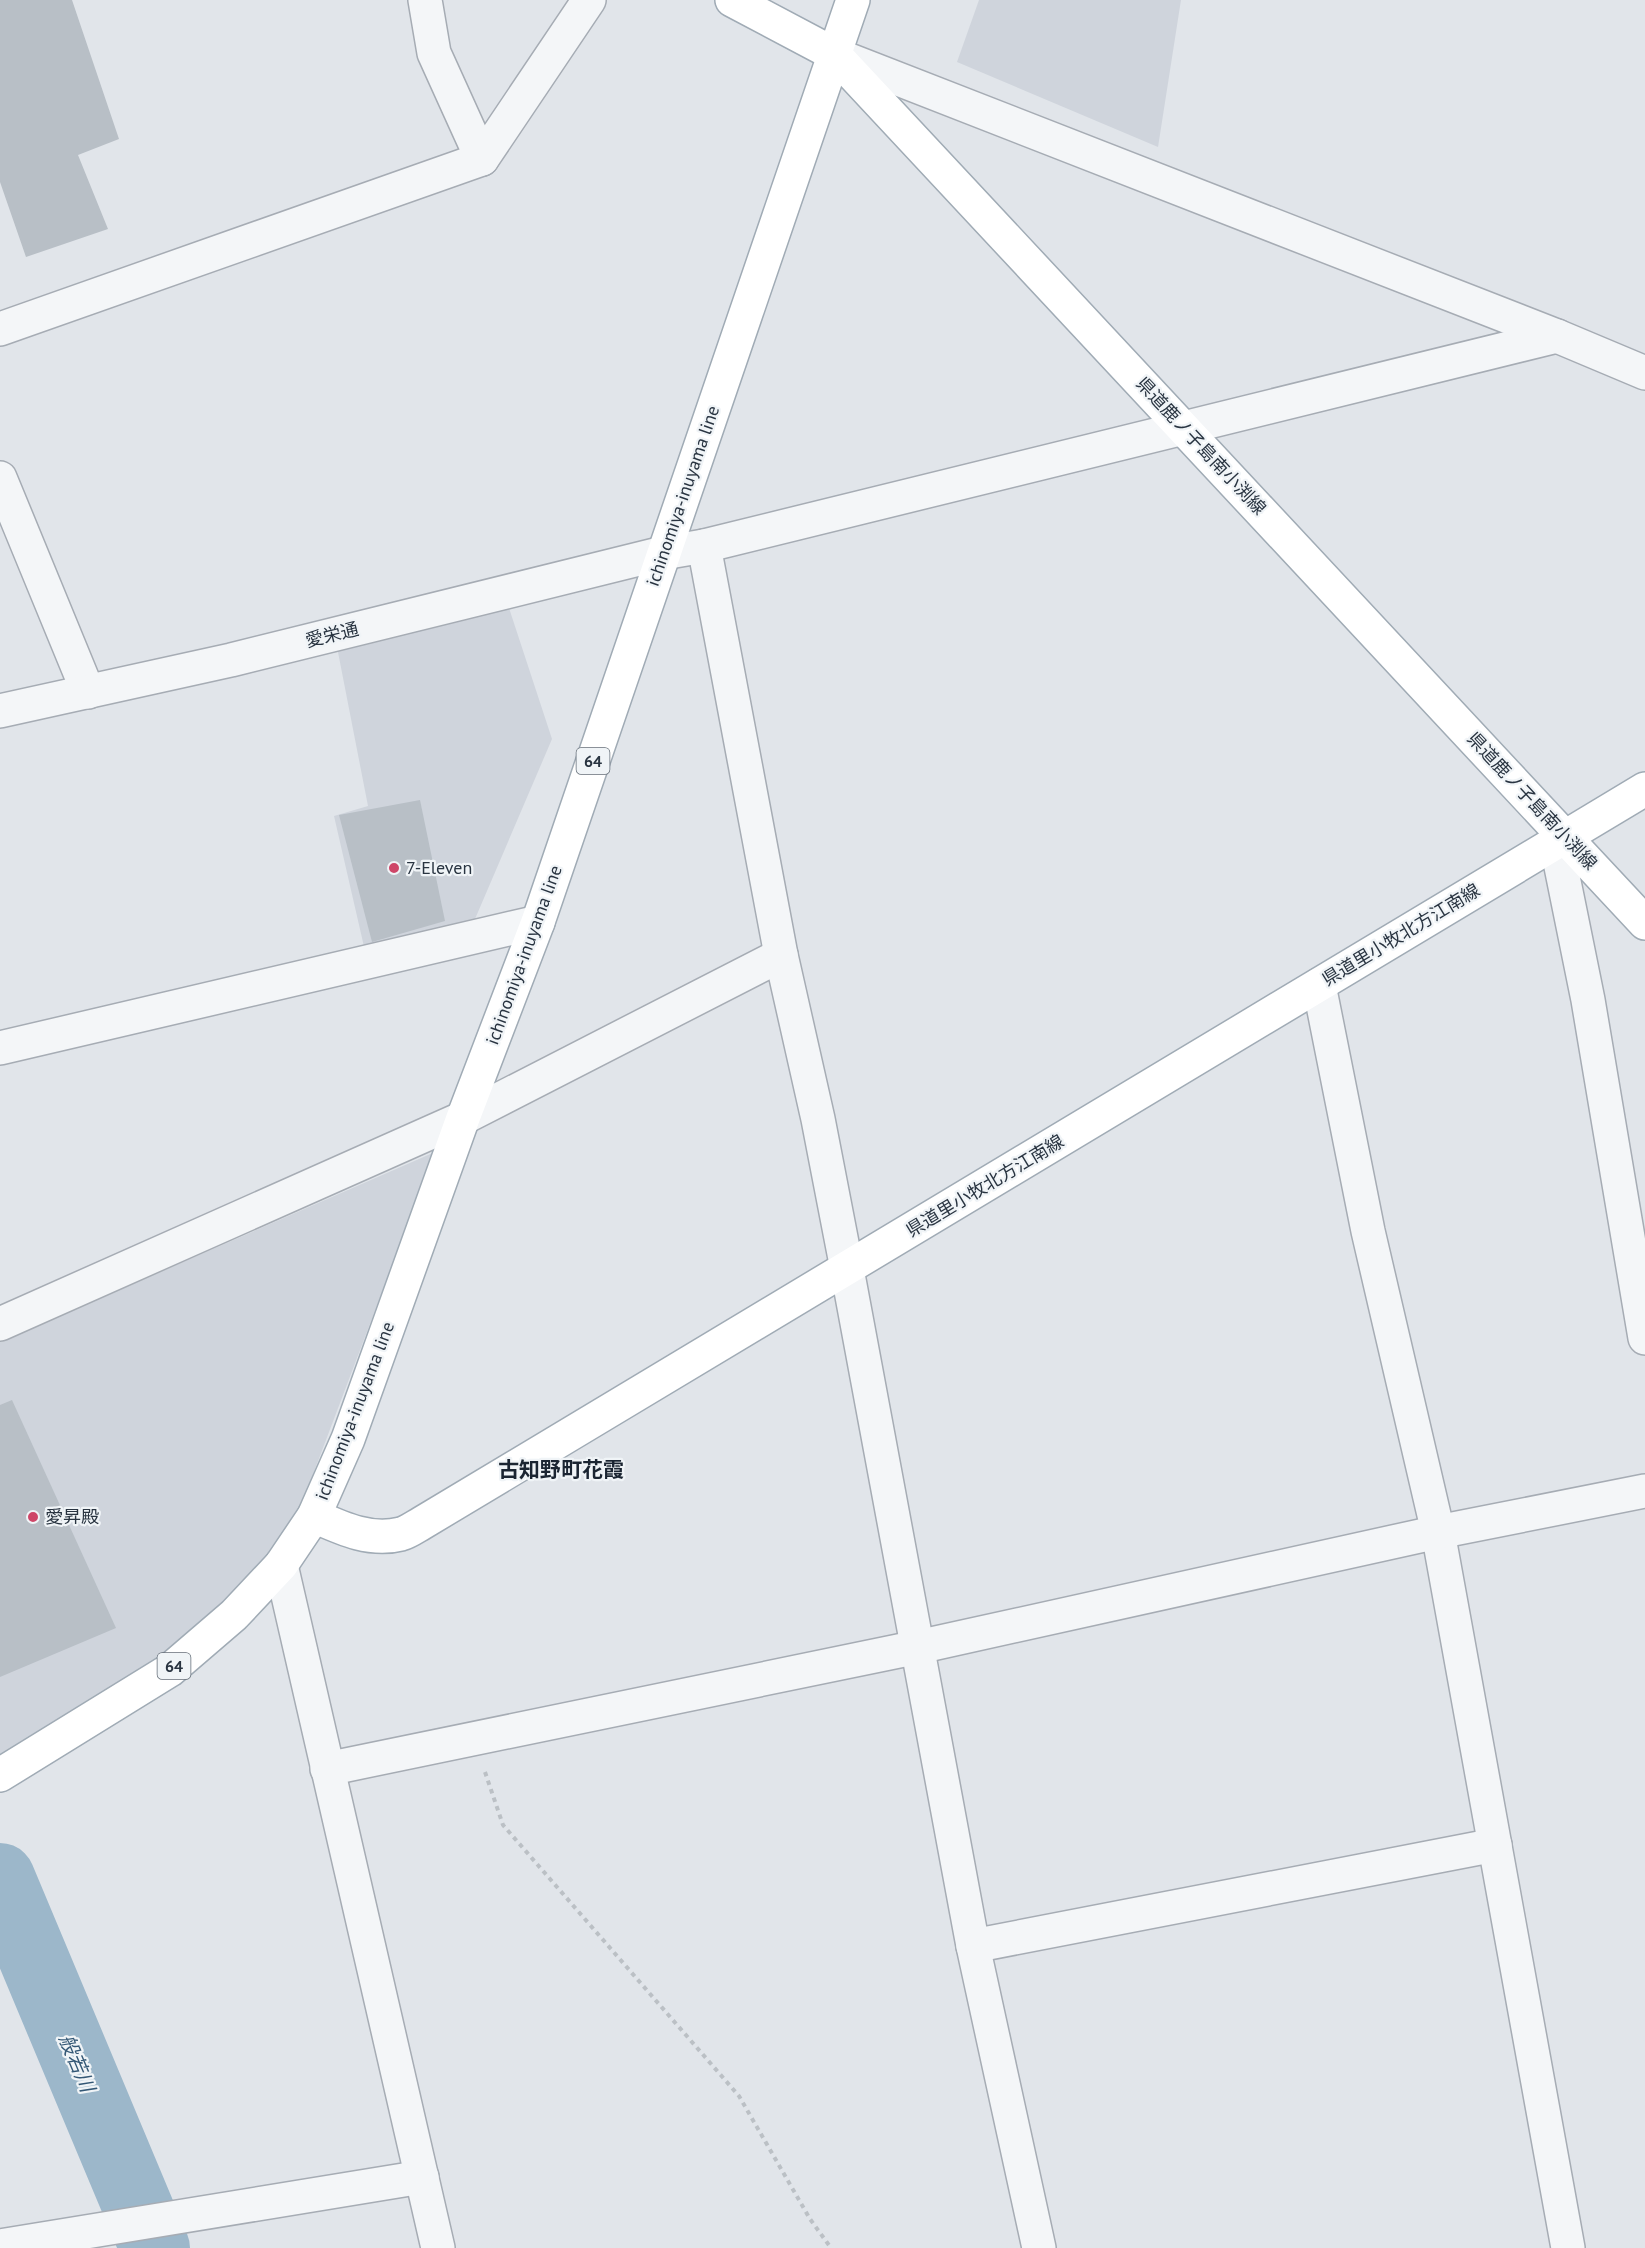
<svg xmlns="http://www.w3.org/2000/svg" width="1645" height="2248" font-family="'PT Sans','Noto Sans JP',sans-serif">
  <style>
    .built { fill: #cfd4dc }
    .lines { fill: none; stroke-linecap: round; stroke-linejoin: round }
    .river { stroke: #9cb7ca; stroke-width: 70 }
    .building { fill: #b8bfc6 }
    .minor-casing { stroke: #a6acb4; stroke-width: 36 }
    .major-casing { stroke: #a0abb5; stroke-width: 36 }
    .path { stroke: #bbc0c5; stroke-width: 4; stroke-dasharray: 4.5 4.5; stroke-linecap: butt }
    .minor { stroke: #f4f6f8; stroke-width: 33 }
    .major { stroke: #fff; stroke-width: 33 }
    .poi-dot { fill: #ce4668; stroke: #f0f4f7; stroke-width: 2 }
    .labels { text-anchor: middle; stroke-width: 4.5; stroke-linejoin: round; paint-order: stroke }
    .shield { fill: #f0f4f7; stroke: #656e78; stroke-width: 1.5 }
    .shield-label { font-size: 16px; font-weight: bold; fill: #293441 }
    .street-label { font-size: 18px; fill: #293441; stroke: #f0f4f7 }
    .poi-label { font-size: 18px; fill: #293441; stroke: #f0f4f7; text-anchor: start }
    .water-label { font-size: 20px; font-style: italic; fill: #335775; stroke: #f0f4f7 }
    .quarter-label { font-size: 21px; font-weight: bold; fill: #1b2532; stroke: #f0f4f7 }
  </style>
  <rect width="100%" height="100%" fill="#e1e5ea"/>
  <!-- built -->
  <g class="built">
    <path d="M979 0H1181L1158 147 957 62Z"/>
    <path d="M509 608 552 739 472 926 365 951 334 816 368 806 337 647Z"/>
    <path d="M435 1152 301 1506 270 1557 163 1661 0 1764V1342Z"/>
  </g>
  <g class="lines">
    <!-- river -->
    <path class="river" d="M0 1878 155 2248"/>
  </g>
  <!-- building -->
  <g class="building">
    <path d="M0 0H72L119 139 78 155 108 229 26 257 0 182Z"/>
    <path d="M420 800 445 921 372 942 339 815Z"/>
    <path d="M12 1400 116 1628 0 1677V1405Z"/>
  </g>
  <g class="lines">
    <defs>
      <g id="minor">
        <path d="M425 0 434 53 482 159"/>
        <path d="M834 54 1557 336 1645 373"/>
        <path d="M0 329 482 159 589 0"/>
        <path d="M0 478 88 692"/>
        <path d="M704 546 781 955 818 1119 847 1269 973 1946 1039 2248"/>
        <path d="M0 711 231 660 663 553 704 546 1557 336"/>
        <path d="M1556 842 1588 1000 1645 1338"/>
        <path d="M1319 985 1368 1231 1438 1532 1568 2248"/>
        <path d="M0 1048 538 922"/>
        <path d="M0 1324 463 1118 781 955"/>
        <path d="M281 1565 438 2248"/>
        <path d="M327 1769 918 1647 1438 1532 1645 1491"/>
        <path d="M973 1946 1495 1845"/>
        <path d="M0 2246 422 2177"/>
      </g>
      <g id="major">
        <path d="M732 0 834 54 1645 923"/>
        <path d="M314 1516C341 1528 370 1542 401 1534 408 1532 415 1527 422 1523L1645 789"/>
        <path d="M0 1775 170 1670 234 1615 281 1565 314 1516 348 1439 463 1118 538 922 853 0"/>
      </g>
    </defs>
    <!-- minor casing -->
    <use href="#minor" class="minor-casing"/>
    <!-- major casing -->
    <use href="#major" class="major-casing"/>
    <!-- path -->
    <path class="path" d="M485 1772 503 1825 739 2096 810 2219 831 2248"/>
    <!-- minor -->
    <use href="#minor" class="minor"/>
    <!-- major -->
    <use href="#major" class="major"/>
  </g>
  <!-- markers -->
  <g class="poi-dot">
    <circle cx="394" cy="868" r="6"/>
    <circle cx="33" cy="1517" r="6"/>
  </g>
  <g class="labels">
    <!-- shield labels -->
    <g class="shield">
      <rect x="576.5" y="748" width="33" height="26" rx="4.5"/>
      <rect x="157.5" y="1653" width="33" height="26" rx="4.5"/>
    </g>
    <g class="shield-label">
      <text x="593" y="767">64</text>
      <text x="174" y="1672">64</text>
    </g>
    <!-- street labels -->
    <g class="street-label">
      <text transform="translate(1201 446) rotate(47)" y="6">県道鹿ノ子島南小渕線</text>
      <text transform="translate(683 496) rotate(-71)" y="6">ichinomiya-inuyama line</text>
      <text transform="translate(332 635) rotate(-14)" y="6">愛栄通</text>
      <text transform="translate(1532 801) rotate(47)" y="6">県道鹿ノ子島南小渕線</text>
      <text transform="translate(1401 935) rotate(-31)" y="6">県道里小牧北方江南線</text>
      <text transform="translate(524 955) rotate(-70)" y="6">ichinomiya-inuyama line</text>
      <text transform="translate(985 1186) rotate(-31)" y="6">県道里小牧北方江南線</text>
      <text transform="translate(355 1411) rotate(-69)" y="6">ichinomiya-inuyama line</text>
    </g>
    <!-- poi labels -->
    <g class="poi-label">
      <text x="406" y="874">7-Eleven</text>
      <text x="45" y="1523">愛昇殿</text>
    </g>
    <!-- water labels -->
    <g class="water-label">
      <text transform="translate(77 2063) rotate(67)" y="7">般若川</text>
    </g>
    <!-- quarter labels -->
    <g class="quarter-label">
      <text x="561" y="1477">古知野町花霞</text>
    </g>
  </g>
</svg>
